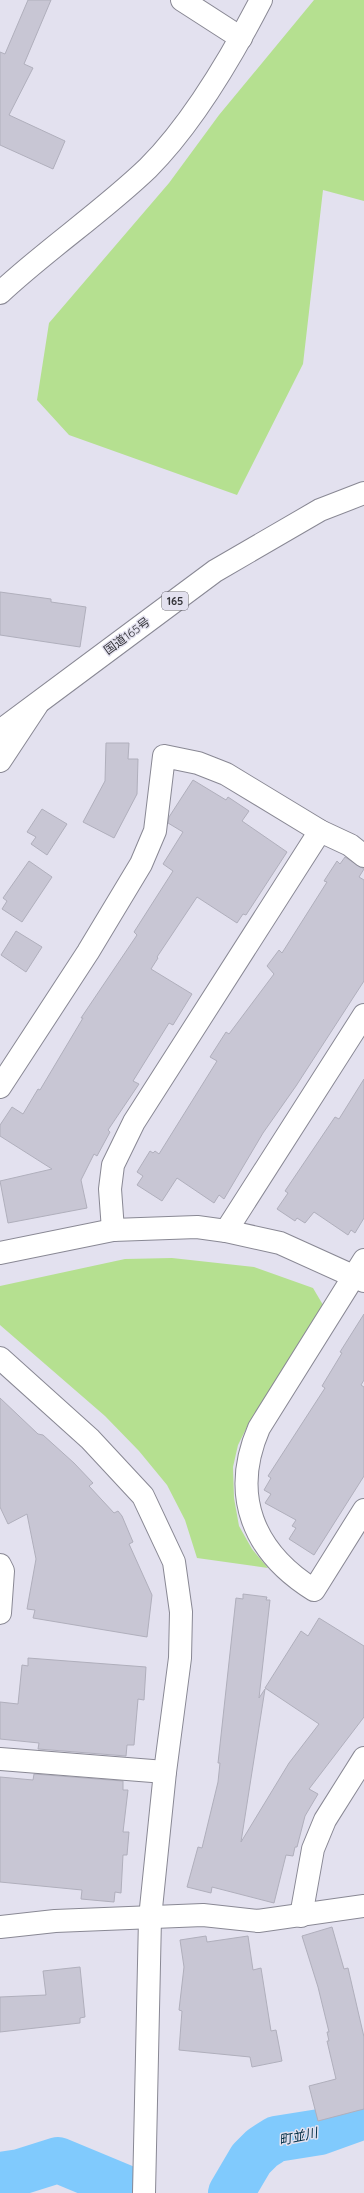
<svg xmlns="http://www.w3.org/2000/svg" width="364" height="2193" font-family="Quicksand,'Noto Sans JP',sans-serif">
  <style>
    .green { fill: #b5e090 }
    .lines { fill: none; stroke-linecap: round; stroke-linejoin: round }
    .river { stroke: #80cafd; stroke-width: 46 }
    .building { fill: #c8c6d4; stroke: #b0afbc }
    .street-casing { stroke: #898894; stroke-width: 24 }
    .secondary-casing { stroke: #898894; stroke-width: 24 }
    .highway-casing { stroke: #898894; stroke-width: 24 }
    .street { stroke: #fff; stroke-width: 22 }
    .secondary { stroke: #fff; stroke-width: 22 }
    .highway { stroke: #fff; stroke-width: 22 }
    .labels { text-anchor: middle; stroke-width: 3; stroke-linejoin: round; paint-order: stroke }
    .shield { fill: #e3e1ef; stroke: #68676f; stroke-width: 1 }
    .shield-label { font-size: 11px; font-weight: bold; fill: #333338 }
    .street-label { font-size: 12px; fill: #333338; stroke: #e3e1ef }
    .water-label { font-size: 13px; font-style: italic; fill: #012d45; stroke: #e3e1ef }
  </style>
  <rect width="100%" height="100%" fill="#e3e1ef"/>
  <!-- green -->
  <g class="green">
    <path d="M314 0H364V201L323 190 303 364 237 495 69 435 37 400 49 323 169 183 219 115Z"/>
    <path d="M172 1258 254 1267 313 1288 323 1305 249 1423 238 1445 233 1467 234 1498 239 1526 252 1549 268 1568 197 1558 185 1520 167 1485 139 1451 105 1416 0 1325V1286L125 1259Z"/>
  </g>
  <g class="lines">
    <!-- river -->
    <g class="river">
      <path d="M0 2175 20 2172 58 2160 123 2187"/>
      <path d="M231 2193 251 2159 262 2148 276 2139 320 2132 364 2116"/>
    </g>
  </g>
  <!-- building -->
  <g class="building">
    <path d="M28 0H51L24 64 33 68 9 115 65 141 53 169 0 145V52L5 54Z"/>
    <path d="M0 592 51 599V602L86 607 80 647 0 635Z"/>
    <path d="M106 743H129L128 759H138L137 794 114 838 83 822 105 781Z"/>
    <path d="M193 780 226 800 228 797 249 811 242 821 287 852 246 915 243 914 237 923 197 897 157 957 158 958 151 969 192 994 173 1025 169 1023 133 1081 139 1084 108 1130 110 1132 97 1156 94 1154 81 1180 87 1208 8 1223 0 1181 52 1169 0 1136V1125L12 1107 23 1114 38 1089 40 1090 83 1018H81L137 935 134 932 173 871 163 864 183 832 168 823 169 817Z"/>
    <path d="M42 809 67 824 47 855 31 844 36 837 27 832Z"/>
    <path d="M345 857 364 869 359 877 364 880V981L296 1086 263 1133 224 1199 219 1195 214 1203 177 1178 162 1201 137 1185 143 1176 137 1172 150 1151 153 1153 155 1151 159 1154 217 1061 210 1057 226 1032 229 1034 274 974 267 966 279 950 282 953 327 882 324 881 337 861 340 864Z"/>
    <path d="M29 861 52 877 22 922 2 909 7 901 3 898Z"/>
    <path d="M16 931 42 947 26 972 1 955Z"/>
    <path d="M364 1079V1218L355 1233 351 1230 348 1235 314 1212 305 1223 297 1218 295 1221 277 1209 288 1193 285 1191 335 1117 339 1119Z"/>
    <path d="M364 1314V1380L361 1385 364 1387V1476L314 1555 289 1539 296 1528 292 1526 296 1520 265 1503 271 1494 264 1490 271 1478 268 1476 325 1388 322 1386 342 1353 340 1352Z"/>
    <path d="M0 1398 38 1434 43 1435 74 1463 93 1483 89 1486 114 1513 118 1511 122 1516 133 1542 129 1544 152 1595 147 1637 33 1618 35 1610 27 1609 36 1559 27 1514 8 1524 0 1507Z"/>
    <path d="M243 1594 267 1597 266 1600H270L259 1698 265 1689 241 1842 289 1763 319 1724 265 1688 301 1631 308 1636 319 1618 364 1646V1717L309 1789 318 1794 305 1816 297 1847H295L293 1856 286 1855 274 1903 212 1887 211 1893 187 1887 198 1847 202 1848 218 1782 220 1763H218L236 1598 243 1599Z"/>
    <path d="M28 1658 146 1667 144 1700 138 1699 134 1745H127L126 1756 38 1749 39 1743 0 1739V1702L18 1704 22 1665 28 1666Z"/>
    <path d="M34 1774 123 1781V1790H128L123 1832H129L127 1855H123L121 1893 115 1892 114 1902 81 1899 82 1890 0 1882V1777L33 1780Z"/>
    <path d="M332 1927 344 1969 348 1968 364 2037V2109L318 2121 309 2086 336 2079 327 2041H329L327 2032H329L318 1987 302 1936Z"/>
    <path d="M206 1936 207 1942 248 1936 253 1970 261 1968 271 2031 276 2030 282 2061 252 2067 250 2057 179 2050 182 2011 179 2010 184 1967 180 1940Z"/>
    <path d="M80 1967 85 2017 80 2018V2023L0 2032V1997L46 1995 43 1971Z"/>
  </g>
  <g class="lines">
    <defs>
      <g id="street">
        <path d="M0 1087 88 952 141 864 155 831 164 756 198 763 226 774 320 831 350 845 364 856"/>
        <path d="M113 1230 110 1189 113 1165 134 1122 320 831"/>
        <path d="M226 1231 364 1015"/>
        <path d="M364 1260 259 1428C230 1495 253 1552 314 1590L364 1510"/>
        <path d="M0 1565 3 1571 0 1613"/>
        <path d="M0 1759 165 1772"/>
        <path d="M301 1916 313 1849 325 1820 364 1758"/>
        <path d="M0 1927 55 1921 203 1915 258 1921 364 1906"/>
      </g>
      <g id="secondary">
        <path d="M182 0 241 38"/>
        <path d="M0 293C47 249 101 213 148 168 193 123 232 56 261 0"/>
        <path d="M0 761 37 705"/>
        <path d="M0 1253 113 1230 197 1227 226 1231 280 1243 364 1281"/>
        <path d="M0 1358 90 1439 143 1496 174 1562 181 1612 180 1658 165 1772 150 1918 144 2193"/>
      </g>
      <path id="highway" d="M0 731 215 571 320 510 364 493"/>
    </defs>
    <!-- street casing -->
    <use href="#street" class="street-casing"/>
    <!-- secondary casing -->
    <use href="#secondary" class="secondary-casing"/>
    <!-- highway casing -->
    <use href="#highway" class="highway-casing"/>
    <!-- street -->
    <use href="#street" class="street"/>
    <!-- secondary -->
    <use href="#secondary" class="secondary"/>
    <!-- highway -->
    <use href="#highway" class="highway"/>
  </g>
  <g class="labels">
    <!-- shield labels -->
    <rect class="shield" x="162" y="592" width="26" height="18" rx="3"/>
    <g class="shield-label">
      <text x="175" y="605">165</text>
    </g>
    <!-- street labels -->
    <g class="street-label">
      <text transform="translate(127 636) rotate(-36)" y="4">国道165号</text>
    </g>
    <!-- water labels -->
    <g class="water-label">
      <text transform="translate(298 2136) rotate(-12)" y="5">町並川</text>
    </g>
  </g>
</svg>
